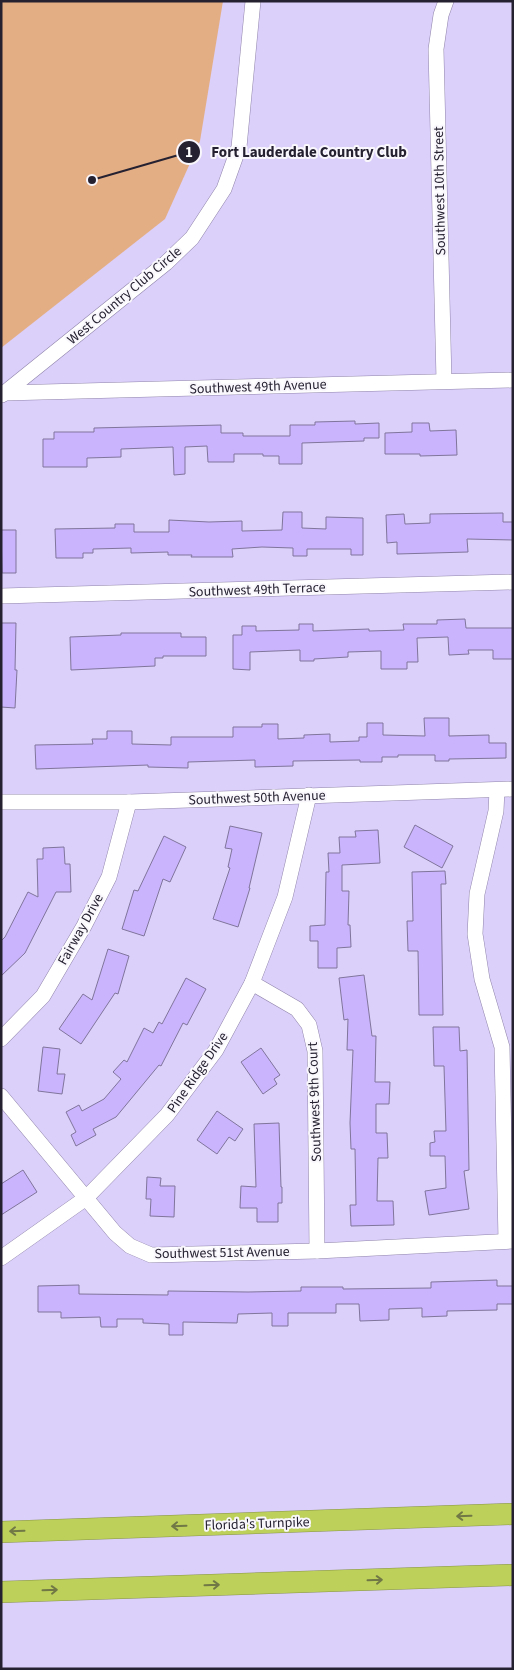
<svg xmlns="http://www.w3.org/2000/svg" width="514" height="1670" font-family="'Source Sans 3',sans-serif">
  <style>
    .green { fill: #e4ae85 }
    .building { fill: #cab4fe; stroke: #80759b }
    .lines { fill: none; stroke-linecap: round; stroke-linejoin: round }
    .minor-casing { stroke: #9084ab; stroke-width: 16 }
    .highway-casing { stroke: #88934c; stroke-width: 22 }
    .minor { stroke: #fff; stroke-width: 15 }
    .highway { stroke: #bcd05a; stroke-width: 21 }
    .oneway { stroke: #717846 }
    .labels { text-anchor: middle; stroke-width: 4; stroke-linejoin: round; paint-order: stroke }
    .street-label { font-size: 14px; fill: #262131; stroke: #f9f7fc }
    .leader { fill: none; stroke: #262131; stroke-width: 2 }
    .callout-dot { fill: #262131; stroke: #f9f7fc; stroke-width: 2 }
    .mark-label { font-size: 15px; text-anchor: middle; font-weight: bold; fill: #fff }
    .callout-label { font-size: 15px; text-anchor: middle; font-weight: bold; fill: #262131; stroke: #f9f7fc; stroke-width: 4; stroke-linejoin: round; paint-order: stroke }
  </style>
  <rect width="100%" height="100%" fill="#dbd0fa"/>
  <!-- green -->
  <path class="green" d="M1 1H223L200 141 165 219 1 348Z"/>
  <!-- building -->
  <g class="building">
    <path d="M355 421V424L379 423V438H364V441L302 443V464H279V456H263V454H234V462H208L207 446 185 447V474L174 475 173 447 121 449V457L87 458V467H43V439H54V432H94V428L221 425V433H243V436H290V425H315V422Z"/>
    <path d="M412 423H429L430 431 456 430 457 455 420 456V454H385V433L412 432Z"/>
    <path d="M283 512H302V528L326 529V517L363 518V555H351V549H307V556H293V548L262 547 232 549 233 557H191L192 555H168V552L131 553V548L93 549V553H83V558H56L55 529 115 528V524H134V532H169V520L209 522 242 521V531L282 530Z"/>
    <path d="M503 513V522H513V540L467 539 468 552 397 554V542L387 543 386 515 404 514 405 524 430 523V514Z"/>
    <path d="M1 530H16V573H2Z"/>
    <path d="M465 619 466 628H513V659H493V650H468L469 654 449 655 448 637 417 638 418 662H407V669H381V651L348 652V657L314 659V661H300V650L250 652V670L233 669V635H242V626H256V631L299 630V624H313V631L369 629V631L404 630 403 624H437V620Z"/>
    <path d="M1 623H16L15 670H17L15 708 1 707Z"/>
    <path d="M121 633H181V637H206V656H163V658H155V666L71 670 70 637 121 635Z"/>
    <path d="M424 718H449V736L489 735V743H506V758L449 759V761H435V755H398V757H382V762H360V760L293 761V766L255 767V760L188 762V768L148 767V765L36 769 35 745 93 744 92 739H107V731H132V744L171 745V737H233V727H262V724H278V739L304 738V735L330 734V742L359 741V737H367V723H383V735L425 736Z"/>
    <path d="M415 825 453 846 442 868 404 847Z"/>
    <path d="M230 826 262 833 249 888H250L238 927 213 919 230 868 228 867 232 849 225 848Z"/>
    <path d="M378 830 380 863 342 865V891H349L348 925H350L351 947 337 948V968H318V941H310V926L325 925 326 872H329L328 853H340L339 837H356L355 831Z"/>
    <path d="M164 836 186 847 170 882 163 879 144 936 122 929 134 890 138 891Z"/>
    <path d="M64 847 65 864H70L71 892H56L25 953 1 976V941L5 937 28 892 38 897 37 859H43V848Z"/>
    <path d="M445 871 446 884H441L443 1015H419L418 951H408L407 921H413L412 872Z"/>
    <path d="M108 949 129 956 118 994 115 993 81 1044 59 1029 83 994 92 1000Z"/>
    <path d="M364 975 372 1036H376L375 1082H390L389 1104H376V1133H387L388 1158H378L377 1201H393L394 1225 351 1226 350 1205H356L355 1149H351L350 1123 353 1050H347L348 1019 344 1020 339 978Z"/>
    <path d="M186 978 206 989 187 1025 183 1023 161 1066 159 1065 116 1117 93 1129 96 1135 76 1146 71 1135 76 1132 66 1112 79 1105 82 1111 104 1099 121 1079 113 1072 124 1060 127 1062 144 1028 153 1033 159 1022 162 1024Z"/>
    <path d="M433 1027H459L460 1051 467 1050 469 1170 464 1171 469 1209 429 1215 425 1191 446 1188 445 1156H430V1143L435 1142 434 1131H446L444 1066H434Z"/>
    <path d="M43 1047 60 1049 57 1074H65L62 1094 38 1091Z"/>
    <path d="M261 1048 280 1075 274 1079 277 1084 263 1094 241 1062Z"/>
    <path d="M217 1111 243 1129 235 1141 229 1137 217 1154 197 1140Z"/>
    <path d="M279 1123 281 1187H282V1203H278V1222H257V1208H240L241 1186 256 1187 254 1124Z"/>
    <path d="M23 1170 37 1192 1 1215V1184Z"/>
    <path d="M147 1177 161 1178 160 1186H175L174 1217 150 1216 151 1199H146Z"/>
    <path d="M497 1280V1286H513V1304H497V1310L447 1311V1316L422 1317V1308L389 1309V1320L360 1321 359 1304H336V1313H288V1326H272V1313L238 1314 237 1323 183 1322V1335H169V1324L143 1323V1319H117V1327H101L100 1317 61 1318V1312H38V1286L79 1285V1294L168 1295V1291L248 1292 301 1291V1287H343V1289L431 1288V1282Z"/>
  </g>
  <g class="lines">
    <defs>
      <g id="minor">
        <path d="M444 381 436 49 441 15 446 1"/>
        <path d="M4 393 513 380"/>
        <path d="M2 395 166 263 192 238 224 189 239 147 253 1"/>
        <path d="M1 596 513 582"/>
        <path d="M497 790 496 811 477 894 475 934 482 979 502 1047 506 1241"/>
        <path d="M1 802H129L513 789"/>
        <path d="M252 983 297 1009 309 1025 315 1051 317 1251"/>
        <path d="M1 1039 43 996 84 926 109 877 129 802"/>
        <path d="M1 1096 115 1233 130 1246 151 1255 317 1251 513 1241"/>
        <path d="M1 1258 86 1198 167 1115 216 1050 252 983 285 897 309 795"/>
      </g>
      <g id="highway">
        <path d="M1 1532 513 1514"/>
        <path d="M1 1592 513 1575"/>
      </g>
    </defs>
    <!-- minor casing -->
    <use href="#minor" class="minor-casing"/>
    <!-- highway casing -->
    <use href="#highway" class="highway-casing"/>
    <!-- minor -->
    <use href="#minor" class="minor"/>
    <!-- highway -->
    <use href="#highway" class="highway"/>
  </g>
  <!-- one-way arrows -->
  <defs><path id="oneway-shaft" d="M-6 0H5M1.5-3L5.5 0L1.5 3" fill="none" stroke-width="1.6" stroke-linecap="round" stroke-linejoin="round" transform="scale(1.25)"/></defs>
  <g class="oneway">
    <use href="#oneway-shaft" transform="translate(464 1516) rotate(178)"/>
    <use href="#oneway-shaft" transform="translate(179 1526) rotate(178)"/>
    <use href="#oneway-shaft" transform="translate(17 1531) rotate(178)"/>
    <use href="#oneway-shaft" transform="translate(375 1580) rotate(-2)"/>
    <use href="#oneway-shaft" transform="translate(212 1585) rotate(-2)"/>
    <use href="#oneway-shaft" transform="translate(50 1590) rotate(-2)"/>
  </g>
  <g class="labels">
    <!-- street labels -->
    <g class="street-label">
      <text transform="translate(439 191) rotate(-91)" y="5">Southwest 10th Street</text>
      <text transform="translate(124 295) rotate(-40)" y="5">West Country Club Circle</text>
      <text transform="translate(258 386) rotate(-2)" y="5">Southwest 49th Avenue</text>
      <text transform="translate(257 589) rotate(-2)" y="5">Southwest 49th Terrace</text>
      <text transform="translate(257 797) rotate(-2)" y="5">Southwest 50th Avenue</text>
      <text transform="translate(80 929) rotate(-61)" y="5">Fairway Drive</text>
      <text transform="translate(197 1072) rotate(-55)" y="5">Pine Ridge Drive</text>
      <text transform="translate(314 1102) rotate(-92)" y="5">Southwest 9th Court</text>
      <text transform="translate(222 1252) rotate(-1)" y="5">Southwest 51st Avenue</text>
      <text transform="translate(257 1523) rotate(-2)" y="5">Florida's Turnpike</text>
    </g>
  </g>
  <!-- callouts -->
  <path class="leader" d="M92 180L189 152"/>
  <g class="callout-dot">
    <circle cx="92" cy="180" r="5"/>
    <circle cx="189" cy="152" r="12"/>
  </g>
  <g class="mark-label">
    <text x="189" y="157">1</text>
  </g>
  <g class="callout-label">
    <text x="309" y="157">Fort Lauderdale Country Club</text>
  </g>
  <!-- border -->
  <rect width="514" height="1670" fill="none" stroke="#262131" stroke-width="5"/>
</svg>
